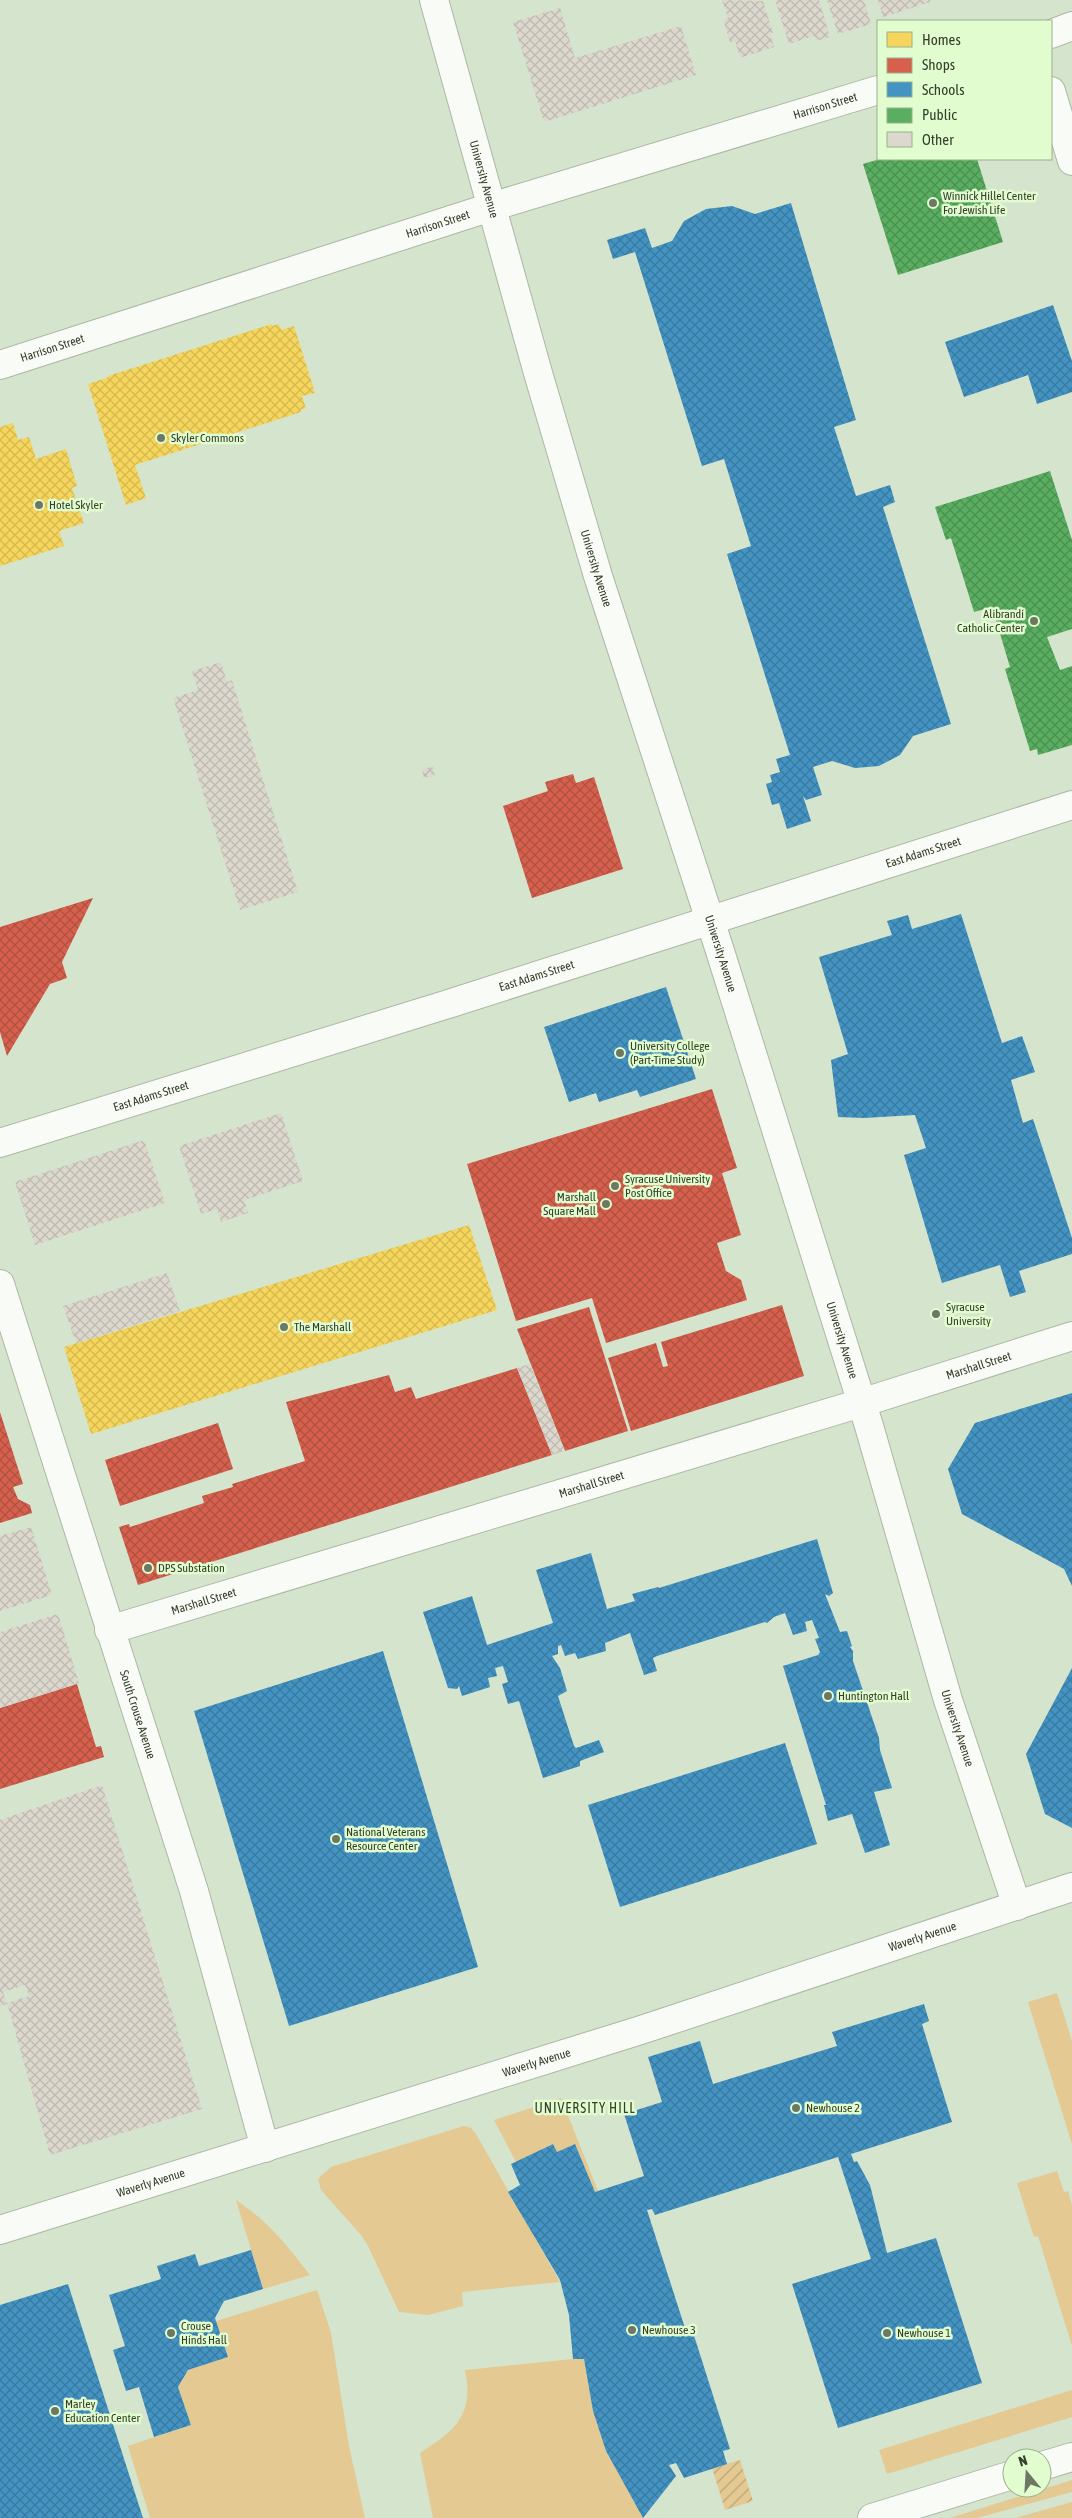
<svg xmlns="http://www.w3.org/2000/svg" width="1072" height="2518" font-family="'Asap Condensed',sans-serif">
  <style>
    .grass { fill: #e4c992 }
    .garden { fill: url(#garden-furrows) }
    .homes { fill: url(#homes-cross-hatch) }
    .shops { fill: url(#shops-cross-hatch) }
    .schools { fill: url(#schools-cross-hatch) }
    .public { fill: url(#public-cross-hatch) }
    .building { fill: url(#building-cross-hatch) }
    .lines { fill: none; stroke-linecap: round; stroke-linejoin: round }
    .minor-casing { stroke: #acb7a4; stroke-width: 30 }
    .minor { stroke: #f9fbf7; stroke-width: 28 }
    .poi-dot { fill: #6c7864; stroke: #e1fcce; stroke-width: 2 }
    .labels { text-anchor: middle; stroke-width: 5; stroke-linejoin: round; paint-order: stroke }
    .street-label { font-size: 12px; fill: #343e2c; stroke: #e1fcce }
    .poi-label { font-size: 12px; fill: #343e2c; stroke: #e1fcce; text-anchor: start }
    .neighbourhood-label { font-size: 14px; letter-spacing: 1px; fill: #343e2c; stroke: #e1fcce }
  </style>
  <defs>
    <pattern id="garden-furrows" width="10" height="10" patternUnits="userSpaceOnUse" patternTransform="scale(1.25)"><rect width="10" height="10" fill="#e4c992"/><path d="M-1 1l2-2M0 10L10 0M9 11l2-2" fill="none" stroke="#baa577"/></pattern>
    <pattern id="homes-cross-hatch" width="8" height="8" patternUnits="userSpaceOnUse" patternTransform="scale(1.25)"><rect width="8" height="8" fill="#f6d55c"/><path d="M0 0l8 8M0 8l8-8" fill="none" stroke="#d4b850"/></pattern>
    <pattern id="shops-cross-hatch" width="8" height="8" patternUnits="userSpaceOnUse" patternTransform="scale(1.25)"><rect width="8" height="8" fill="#d6604d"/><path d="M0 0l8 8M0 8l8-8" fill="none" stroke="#ae5140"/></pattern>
    <pattern id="schools-cross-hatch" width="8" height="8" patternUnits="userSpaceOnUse" patternTransform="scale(1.25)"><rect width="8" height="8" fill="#4393c3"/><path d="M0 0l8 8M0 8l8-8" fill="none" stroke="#39799f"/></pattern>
    <pattern id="public-cross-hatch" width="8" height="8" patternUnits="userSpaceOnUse" patternTransform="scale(1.25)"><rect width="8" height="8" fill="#5aae61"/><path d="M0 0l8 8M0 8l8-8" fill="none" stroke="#4b8f50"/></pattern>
    <pattern id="building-cross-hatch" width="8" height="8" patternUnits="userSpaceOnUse" patternTransform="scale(1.25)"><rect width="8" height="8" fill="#dcd8ce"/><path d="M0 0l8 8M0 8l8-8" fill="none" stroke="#bdbab1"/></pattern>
  </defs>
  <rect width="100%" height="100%" fill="#d5e4cc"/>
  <!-- grass -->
  <g class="grass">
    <path d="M1057 1993 1072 2041V2144L1028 2002Z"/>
    <path d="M561 2098 598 2191 595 2192 575 2144 557 2152 553 2144 516 2162 494 2120Z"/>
    <path d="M464 2126 471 2128 476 2134 560 2282 462 2292 463 2306 428 2315 399 2312 368 2246 361 2235 321 2190 318 2179 331 2167Z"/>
    <path d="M1057 2171 1064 2192 1068 2191 1072 2205V2346L1038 2236 1034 2237 1017 2183Z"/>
    <path d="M236 2200C270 2223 285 2243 310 2275L263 2289Z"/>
    <path d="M317 2290 331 2333 349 2446 365 2518H150L128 2446 191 2425 178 2387 188 2370 228 2357 216 2321Z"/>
    <path d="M573 2359H584L593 2411 606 2451 643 2518H433L420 2453C456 2430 474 2415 465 2370Z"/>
    <path d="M1072 2390V2417L887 2474 879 2450Z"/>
    <path d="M1072 2480V2492L977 2518H950Z"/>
    <path d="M1072 2502V2518H1015Z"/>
  </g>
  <!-- garden -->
  <path class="garden" d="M740 2460 753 2501 725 2510 712 2468Z"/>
  <!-- homes -->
  <g class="homes">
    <path d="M272 324V326L279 324 281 330 294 326 315 393 302 396 306 408 300 410 301 412 135 465 146 498 126 505 88 384 109 377 108 376Z"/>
    <path d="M13 423 18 440 29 437 36 459 66 449 77 486 72 488 84 523 59 531 64 546 0 566V427Z"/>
    <path d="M469 1225 497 1310 91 1434 64 1347Z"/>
  </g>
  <!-- shops -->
  <g class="shops">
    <path d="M573 774 576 783 594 777 623 869 532 898 503 806 548 791 545 782Z"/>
    <path d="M93 898 62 962 67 978 50 984 7 1056 0 1032V927Z"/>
    <path d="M712 1089 737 1168 722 1173 741 1235 717 1243 726 1271 741 1280 747 1300 606 1343 592 1298 516 1321 467 1164Z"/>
    <path d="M782 1305 804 1376 631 1431 608 1358 656 1343 663 1367 668 1366 661 1342Z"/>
    <path d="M589 1307 628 1431 565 1451 517 1329Z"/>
    <path d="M517 1368 552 1455 138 1585 119 1527 129 1524 130 1527 204 1503 202 1496 233 1487 232 1484 305 1461 286 1402 389 1375 395 1392 411 1387 416 1399Z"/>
    <path d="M0 1412 23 1484 13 1487 18 1499 30 1505 32 1513 0 1523Z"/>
    <path d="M218 1423 233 1469 120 1506 105 1460Z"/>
    <path d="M77 1684 96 1747 101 1746 104 1757 0 1789V1708Z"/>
  </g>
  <!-- schools -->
  <g class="schools">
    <path d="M791 203 856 420 834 427 856 496 890 485 895 502 883 507 951 724 913 736 900 755 879 766 855 768 832 761 813 767 822 795 806 800 803 796 811 821 787 829 779 803 772 805 766 784 772 782 770 775 780 772 776 759 790 755 727 554 751 546 724 459 702 466 635 252 613 259 607 240 645 228 652 248 672 241 684 221 706 209 732 206 755 214Z"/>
    <path d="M1053 305 1072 361V392L1037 404 1028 375 964 397 945 342Z"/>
    <path d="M961 914 1002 1043 1022 1036 1035 1072 1011 1080 1023 1123 1033 1119 1072 1238V1254L1019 1271 1026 1292 1010 1297 1000 1265 942 1283 904 1155 926 1148 915 1115 864 1118 838 1117 831 1060 848 1054 819 957 892 935 887 921 908 915 912 929Z"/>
    <path d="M666 987 696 1079 640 1097 637 1090 599 1102 596 1093 569 1102 544 1027Z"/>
    <path d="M1072 1393V1586L1064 1569 962 1514 948 1469 975 1423Z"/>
    <path d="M817 1539 833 1593 829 1596 825 1594 840 1632 847 1631 852 1646 850 1647 853 1651V1661L879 1738 880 1750 892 1788 874 1792 890 1845 865 1853 852 1814 828 1821 824 1805H826L783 1666 818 1655 820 1652 815 1639 819 1638 812 1620 805 1622 807 1631 793 1635 785 1613 774 1617 767 1623 765 1622 657 1656 653 1658 657 1671 644 1675 630 1633 605 1643 606 1651 578 1659 575 1653 565 1656 561 1645 558 1646V1654L552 1656 560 1668 567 1691 558 1696 574 1746 576 1748 599 1740 604 1752 580 1761V1766L543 1778 519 1701 508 1704 502 1684 508 1682 503 1666 495 1668 497 1676 488 1678 490 1687 462 1696 459 1686 457 1689 448 1688 423 1612 472 1596 487 1645 553 1623 536 1570 591 1553 607 1609 635 1601 632 1594 658 1587 659 1588Z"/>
    <path d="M383 1651 478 1967 289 2026 194 1711Z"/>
    <path d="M1072 1668V1828L1045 1814 1026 1754Z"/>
    <path d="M785 1743 817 1844 620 1907 588 1805Z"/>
    <path d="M924 2004 929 2021 922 2024 952 2122 851 2154 854 2162 857 2161 870 2185 887 2253 936 2238 982 2383 838 2428 792 2284 871 2259 838 2157 655 2215 652 2209 647 2210 685 2328 691 2326 730 2449 723 2451 727 2464 684 2478 676 2463 669 2465 676 2476 643 2518 606 2451 593 2411 584 2359H573L569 2315 560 2280 508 2192 520 2185 511 2164 553 2144 557 2152 575 2144 595 2192 644 2176 624 2114 662 2102 648 2057 700 2041 713 2084 837 2046 832 2032Z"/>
    <path d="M251 2250 263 2289 224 2301 215 2318 228 2357 188 2370 178 2387 191 2425 154 2437 139 2387 126 2391 113 2350 125 2346 109 2295 161 2279 157 2266 195 2254 199 2266Z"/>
    <path d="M68 2284 143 2518H0V2305Z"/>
  </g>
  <!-- public -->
  <g class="public">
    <path d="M880 159H977L1003 242 898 275 863 164Z"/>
    <path d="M1050 471 1072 540V629L1047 637 1060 670 1072 666V745L1038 755 1037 749 1030 751 1005 669 1010 667 992 607 974 612 951 538 946 540 935 507Z"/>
  </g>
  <!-- building -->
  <g class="building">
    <path d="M722 0 763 1 773 33 770 34 774 47 740 58 735 41 730 42 723 19 728 18Z"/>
    <path d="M775 0H819L830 37 816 41 814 36 789 44Z"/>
    <path d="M827 0H864L871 24 838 34Z"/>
    <path d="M878 0H930V2L883 17Z"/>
    <path d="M560 8 575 58 681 26 696 75 544 122 513 22Z"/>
    <path d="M221 662 227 682 232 680 298 892 240 910 173 698 198 690 192 671Z"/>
    <path d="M432 766 435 775 424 778 422 770Z"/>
    <path d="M281 1113 303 1181 244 1200 248 1213 221 1222 217 1209 201 1214 179 1146Z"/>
    <path d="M144 1140 165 1203 35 1245 15 1182Z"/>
    <path d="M167 1273 180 1311 76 1343 63 1306Z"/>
    <path d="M530 1364 565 1451 552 1455 517 1368Z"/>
    <path d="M31 1527 52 1595 0 1611V1536Z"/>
    <path d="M58 1614 79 1683 0 1708V1632Z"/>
    <path d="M102 1785 202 2109 50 2155 7 2003 29 1996 25 1985 3 1992 7 2004 0 2006V1820Z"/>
  </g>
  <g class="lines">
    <defs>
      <g id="minor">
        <path id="s1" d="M434 0 538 373 598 576 720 951 869 1426 948 1700 1017 1906"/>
        <path d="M1051 34 1072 26"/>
        <path d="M1051 91 1072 161"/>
        <path id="s2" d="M0 365 491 207 878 90"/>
        <path id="s3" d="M0 1143 445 1005 1072 805"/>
        <path id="s4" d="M0 1284 194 1891 265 2148"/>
        <path id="s5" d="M109 1630 861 1403 1072 1336"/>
        <path id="s6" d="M0 2230 641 2030 1072 1887"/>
        <path d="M1042 2466 1072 2457"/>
        <path d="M872 2518 1012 2475"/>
      </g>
    </defs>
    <!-- minor casing -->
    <use href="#minor" class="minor-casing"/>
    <!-- minor -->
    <use href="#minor" class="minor"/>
  </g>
  <!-- markers -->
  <g class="poi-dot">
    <circle cx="933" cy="203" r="5"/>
    <circle cx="161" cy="438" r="5"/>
    <circle cx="39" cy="505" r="5"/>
    <circle cx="1034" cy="621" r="5"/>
    <circle cx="620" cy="1053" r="5"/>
    <circle cx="615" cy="1186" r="5"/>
    <circle cx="606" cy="1204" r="5"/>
    <circle cx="936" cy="1314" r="5"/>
    <circle cx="284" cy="1327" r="5"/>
    <circle cx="148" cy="1568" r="5"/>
    <circle cx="828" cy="1696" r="5"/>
    <circle cx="336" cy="1839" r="5"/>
    <circle cx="796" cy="2108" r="5"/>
    <circle cx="632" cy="2330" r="5"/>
    <circle cx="171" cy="2333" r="5"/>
    <circle cx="887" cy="2333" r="5"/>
    <circle cx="55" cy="2411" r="5"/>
  </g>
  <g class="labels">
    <!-- street labels -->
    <g class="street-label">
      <text dy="4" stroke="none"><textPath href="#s2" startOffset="865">Harrison Street</textPath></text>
      <text dy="4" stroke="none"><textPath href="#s1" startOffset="186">University Avenue</textPath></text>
      <text dy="4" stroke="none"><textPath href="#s2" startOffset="460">Harrison Street</textPath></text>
      <text dy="4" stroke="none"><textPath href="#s2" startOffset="55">Harrison Street</textPath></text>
      <text dy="4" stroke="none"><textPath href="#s1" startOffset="591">University Avenue</textPath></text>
      <text dy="4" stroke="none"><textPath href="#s3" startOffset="968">East Adams Street</textPath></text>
      <text dy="4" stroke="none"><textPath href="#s1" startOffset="996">University Avenue</textPath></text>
      <text dy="4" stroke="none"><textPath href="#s3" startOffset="562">East Adams Street</textPath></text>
      <text dy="4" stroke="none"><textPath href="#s3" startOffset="158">East Adams Street</textPath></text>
      <text dy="4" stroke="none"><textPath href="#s1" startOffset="1401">University Avenue</textPath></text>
      <text dy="4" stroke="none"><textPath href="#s5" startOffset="909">Marshall Street</textPath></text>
      <text dy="4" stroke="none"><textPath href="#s5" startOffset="504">Marshall Street</textPath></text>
      <text dy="4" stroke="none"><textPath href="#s5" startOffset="99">Marshall Street</textPath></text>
      <text dy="4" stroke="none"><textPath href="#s4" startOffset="452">South Crouse Avenue</textPath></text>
      <text dy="4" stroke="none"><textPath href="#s1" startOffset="1806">University Avenue</textPath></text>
      <text dy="4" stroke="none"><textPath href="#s6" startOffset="968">Waverly Avenue</textPath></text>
      <text dy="4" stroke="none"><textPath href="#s6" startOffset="562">Waverly Avenue</textPath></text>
      <text dy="4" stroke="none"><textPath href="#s6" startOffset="158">Waverly Avenue</textPath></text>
    </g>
    <!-- poi labels -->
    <g class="poi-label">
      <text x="943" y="200">Winnick Hillel Center<tspan x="943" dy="14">For Jewish Life</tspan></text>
      <text x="171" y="442">Skyler Commons</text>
      <text x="49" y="509">Hotel Skyler</text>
      <text x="1024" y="618" text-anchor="end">Alibrandi<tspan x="1024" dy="14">Catholic Center</tspan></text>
      <text x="630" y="1050">University College<tspan x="630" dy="14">(Part-Time Study)</tspan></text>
      <text x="625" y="1183">Syracuse University<tspan x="625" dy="14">Post Office</tspan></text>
      <text x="596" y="1201" text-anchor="end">Marshall<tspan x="596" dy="14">Square Mall</tspan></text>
      <text x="946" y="1311">Syracuse<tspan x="946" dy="14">University</tspan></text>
      <text x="294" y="1331">The Marshall</text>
      <text x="158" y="1572">DPS Substation</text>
      <text x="838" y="1700">Huntington Hall</text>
      <text x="346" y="1836">National Veterans<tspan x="346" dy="14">Resource Center</tspan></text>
      <text x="806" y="2112">Newhouse 2</text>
      <text x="181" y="2330">Crouse<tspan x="181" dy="14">Hinds Hall</tspan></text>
      <text x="642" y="2334">Newhouse 3</text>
      <text x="897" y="2337">Newhouse 1</text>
      <text x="65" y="2408">Marley<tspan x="65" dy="14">Education Center</tspan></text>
    </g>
    <!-- neighbourhood labels -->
    <g class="neighbourhood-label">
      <text x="585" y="2113">UNIVERSITY HILL</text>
    </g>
  </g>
  <!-- legend -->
  <rect x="877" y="20" width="175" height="140" fill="#e1fcce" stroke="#9cb08d"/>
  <rect x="887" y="32" width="25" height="15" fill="#f6d55c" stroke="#9cb08d"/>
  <text x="922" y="45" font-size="15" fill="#343e2c">Homes</text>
  <rect x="887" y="58" width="25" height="15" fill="#d6604d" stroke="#9cb08d"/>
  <text x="922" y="70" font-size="15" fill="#343e2c">Shops</text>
  <rect x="887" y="82" width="25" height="15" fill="#4393c3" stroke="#9cb08d"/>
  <text x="922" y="95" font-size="15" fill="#343e2c">Schools</text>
  <rect x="887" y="108" width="25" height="15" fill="#5aae61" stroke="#9cb08d"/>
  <text x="922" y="120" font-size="15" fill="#343e2c">Public</text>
  <rect x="887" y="132" width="25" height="15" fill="#dcd8ce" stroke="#9cb08d"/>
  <text x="922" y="145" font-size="15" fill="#343e2c">Other</text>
  <!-- north arrow -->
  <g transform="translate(1027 2473) rotate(342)"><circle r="24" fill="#e1fcce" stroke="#9cb08d"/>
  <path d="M0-4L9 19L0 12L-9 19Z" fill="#6c7864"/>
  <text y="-8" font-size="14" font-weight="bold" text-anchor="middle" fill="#343e2c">N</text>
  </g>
</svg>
